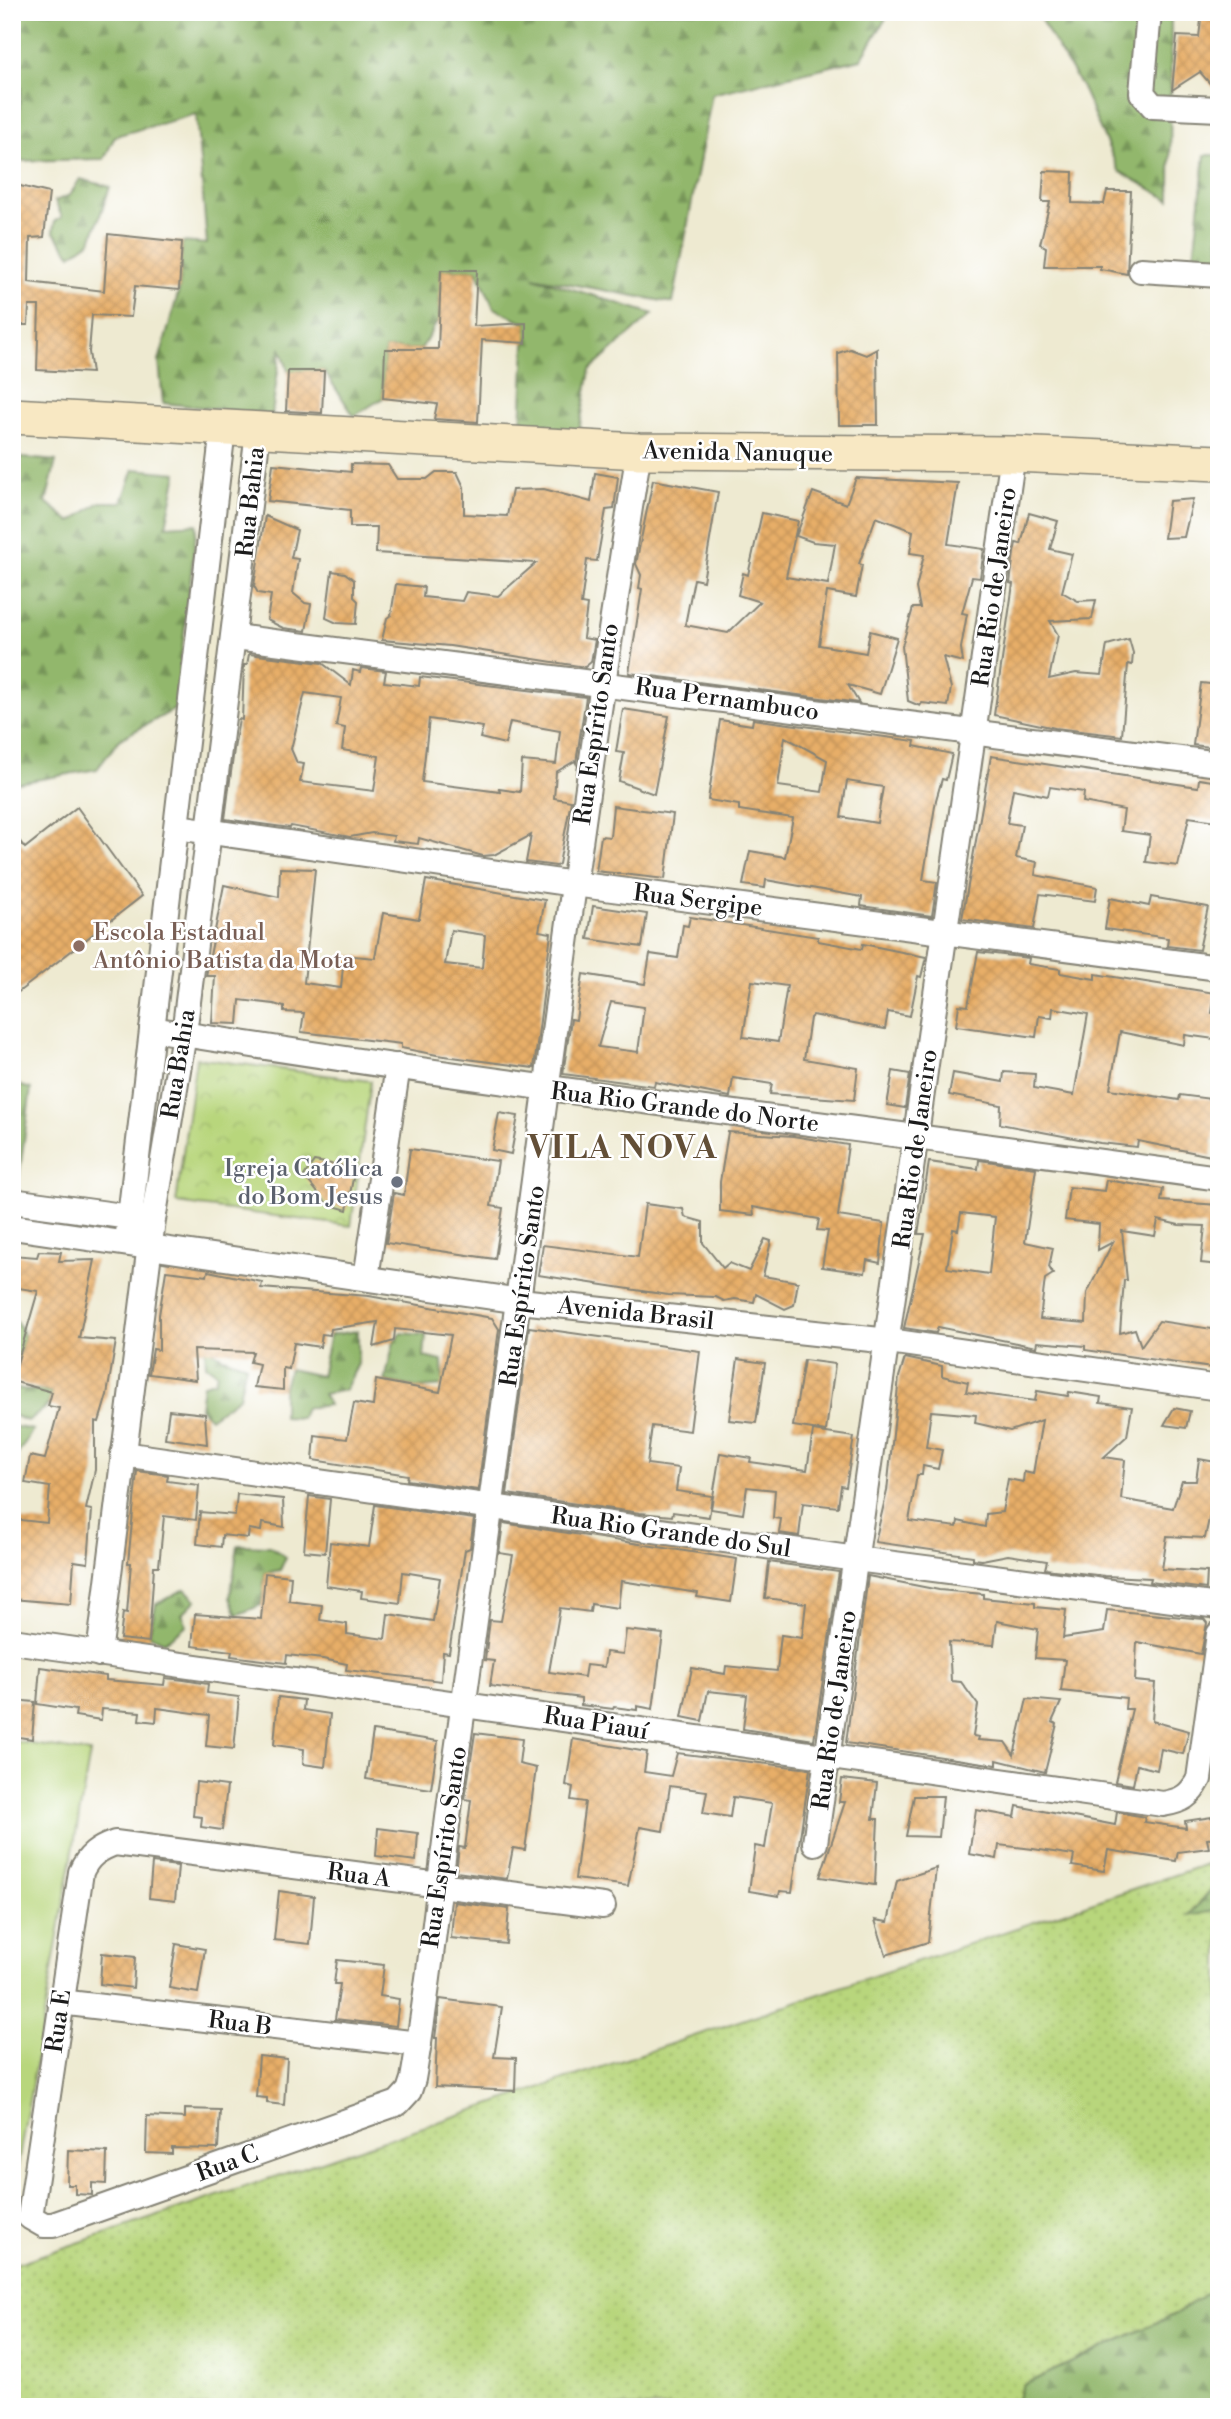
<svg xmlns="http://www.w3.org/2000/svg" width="1231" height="2419" font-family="'Libre Bodoni',serif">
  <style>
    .grass { fill: url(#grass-dots); stroke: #6a794c; stroke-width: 2 }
    .forest { fill: url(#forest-firs); stroke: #576a44; stroke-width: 2 }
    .park { fill: url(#park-crowns); stroke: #6a794c; stroke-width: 2 }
    .pitch { fill: #b8d67c; stroke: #6a794c; stroke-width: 2 }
    .building { fill: url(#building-cross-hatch); fill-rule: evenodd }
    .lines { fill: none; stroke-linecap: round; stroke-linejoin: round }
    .minor-casing { stroke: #858376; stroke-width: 28 }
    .secondary-casing { stroke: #858376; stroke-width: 38 }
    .minor { stroke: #fff; stroke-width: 24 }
    .secondary { stroke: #f8e8c3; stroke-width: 35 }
    .education-dot { fill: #8d6e63; stroke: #fff; stroke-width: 2.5 }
    .worship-dot { fill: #6b7280; stroke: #fff; stroke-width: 2.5 }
    .labels { text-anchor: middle; stroke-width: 5; stroke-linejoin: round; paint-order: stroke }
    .street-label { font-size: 24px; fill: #1c1c1c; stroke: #fff }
    .education-label { font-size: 24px; fill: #785e54; stroke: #fff; text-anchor: start }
    .worship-label { font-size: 24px; fill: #5b616d; stroke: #fff; text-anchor: end }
    .district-label { font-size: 32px; font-weight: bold; letter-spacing: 2px; fill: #634f37; stroke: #fff }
  </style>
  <defs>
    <pattern id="grass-dots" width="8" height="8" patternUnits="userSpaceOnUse" patternTransform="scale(1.75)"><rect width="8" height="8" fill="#b8d67c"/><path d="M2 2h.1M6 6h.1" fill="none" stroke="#9eb76b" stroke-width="1.8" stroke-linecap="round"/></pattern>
    <pattern id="forest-firs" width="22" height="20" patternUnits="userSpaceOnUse" patternTransform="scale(1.75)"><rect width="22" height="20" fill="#92b76c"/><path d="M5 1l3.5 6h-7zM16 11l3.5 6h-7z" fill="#769458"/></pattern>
    <pattern id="park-crowns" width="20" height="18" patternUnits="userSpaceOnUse" patternTransform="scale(1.75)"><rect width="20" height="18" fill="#b8d67c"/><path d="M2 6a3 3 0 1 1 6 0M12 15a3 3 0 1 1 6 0" fill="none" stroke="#9eb76b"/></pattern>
    <pattern id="building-cross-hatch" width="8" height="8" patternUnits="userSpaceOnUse" patternTransform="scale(1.75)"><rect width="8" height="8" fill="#e7ae68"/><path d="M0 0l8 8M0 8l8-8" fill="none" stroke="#c6955a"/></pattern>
  </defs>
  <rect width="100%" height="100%" fill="#fff"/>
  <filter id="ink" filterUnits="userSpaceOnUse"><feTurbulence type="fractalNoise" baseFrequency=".0143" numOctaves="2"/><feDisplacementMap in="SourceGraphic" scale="14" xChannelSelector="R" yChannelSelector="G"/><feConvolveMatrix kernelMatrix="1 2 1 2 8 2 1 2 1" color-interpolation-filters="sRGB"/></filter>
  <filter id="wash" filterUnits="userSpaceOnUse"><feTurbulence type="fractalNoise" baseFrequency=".00686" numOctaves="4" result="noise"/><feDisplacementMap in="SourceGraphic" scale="28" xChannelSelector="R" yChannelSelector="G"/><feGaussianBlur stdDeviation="1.57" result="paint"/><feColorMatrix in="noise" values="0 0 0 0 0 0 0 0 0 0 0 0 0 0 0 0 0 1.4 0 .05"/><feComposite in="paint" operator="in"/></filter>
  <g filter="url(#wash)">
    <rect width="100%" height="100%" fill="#eeead1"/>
    <!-- grass -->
    <path class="grass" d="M1219 1860V1880L1189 1915 1219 1910V2285L1175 2314 1023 2385 1015 2407H12V2265Z"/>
    <!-- forest -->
    <g class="forest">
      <path d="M12 12H890L861 59 712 94 673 303 533 277 653 314 590 370 579 430 521 427 526 323 494 308 477 270H441L439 319 421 349H385L383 398 354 416 324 371H288L281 348 272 415 163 403 159 361 179 290 182 242 207 244 196 114 115 136 104 159 15 161 21 86H12Z"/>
      <path d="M1036 12H1171L1170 200 1119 171 1082 88Z"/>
      <path d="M1205 155H1219V268L1193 266Z"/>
      <path d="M80 179 110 187 91 241 71 255 53 231 55 221 62 217 55 201 70 195Z"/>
      <path d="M12 457 56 461 46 502 71 522 100 502H122L134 469 177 473 166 526 197 524 175 709 120 739 97 769 13 784 19 727 12 718Z"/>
      <path d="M12 1083 31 1089 18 1184 12 1183Z"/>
      <path d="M12 1321 17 1322 25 1337 17 1360 12 1359Z"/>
      <path d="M358 1331V1364L345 1390 323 1394 329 1405 305 1408 301 1418 283 1417V1391L289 1369 321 1376 330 1335Z"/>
      <path d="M401 1333 426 1335 424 1357 442 1361 443 1386 419 1388 385 1381 394 1341Z"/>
      <path d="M205 1346 223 1357 246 1365 239 1397 210 1418 200 1408 203 1384 215 1381 217 1373 206 1365Z"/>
      <path d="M12 1388 52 1392 48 1406 28 1421 12 1415Z"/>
      <path d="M12 1426 33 1430 12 1463Z"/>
      <path d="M238 1545 269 1546 286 1557 280 1570 265 1573 261 1605 237 1615 230 1598Z"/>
      <path d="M185 1589 196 1600 182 1614 187 1625 164 1642 149 1635 156 1604Z"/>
      <path d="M1219 1880V1910L1189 1916Z"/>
      <path d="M1219 2285V2407H1015L1023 2385 1175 2314Z"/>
    </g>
    <!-- park -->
    <path class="park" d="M196 1058 371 1081 351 1226 176 1203Z"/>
    <!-- pitch -->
    <path class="pitch" d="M12 1741 90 1753 12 2198Z"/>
    <g id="blocks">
      <!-- building -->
      <g class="building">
        <path d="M1202 12H1219V94L1200 72 1172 90 1177 36 1199 37Z"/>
        <path d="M1044 171 1073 172 1072 203 1104 204 1107 191H1131L1127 274 1100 269V266H1044L1046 247 1040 244 1050 202H1042Z"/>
        <path d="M16 185 49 193 44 237 30 238 29 282 104 291 108 234 182 242 179 290 135 286 131 317 92 315 89 352 92 373 37 370 39 306H29L28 325H12V224H18Z"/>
        <path d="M441 270H477L474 326 526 323V343L482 340 478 422 434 419 437 404 383 398 385 349H438Z"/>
        <path d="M850 349 866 355 877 349 878 425H839L838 353Z"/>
        <path d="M288 371H324L322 413 286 411Z"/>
        <path d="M273 464 351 472V464L388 465 397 479H427L436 472H457L464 487V514L507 516 512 490 544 489 591 502 595 473 618 477 614 509 606 510 597 561 587 560 581 604 587 605 583 638 595 640 591 662 585 667 450 646 382 640 387 618 391 615 396 584 424 587 423 597 462 601 466 592 498 596 536 563 376 553 377 527H350V510L268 501Z"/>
        <path d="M856 478 958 483 948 544 984 549 980 578 972 577 962 613 967 614 961 648 963 662 943 657 951 688 948 706 922 703 920 706 908 701 902 646 913 608H920L916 588 924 555 910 553 913 531 876 517 859 564 862 565 856 597 827 592 819 645 866 653 870 631 897 638 880 694 848 685 859 703 629 673 642 589 639 588 641 575 636 564 653 480 718 492 703 581 694 579 685 625 728 633 760 602 738 595 743 573 748 575 762 513 798 521 786 577 828 584 835 544 813 542 796 536 813 492 846 504Z"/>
        <path d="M1193 499 1184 537 1164 538 1169 501Z"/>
        <path d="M1029 513 1058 521 1050 549 1072 554 1062 592 1078 601 1096 600 1092 619 1050 621 1058 635 1049 679 1076 673 1102 675 1107 645 1129 639 1133 653 1132 665 1128 664 1122 736 1055 728 994 715 1013 584 1010 583 1014 553 1016 543 1021 544Z"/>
        <path d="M265 516 297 530 291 558 298 559 293 593 305 603 311 604 306 631 283 628 267 620 271 595 258 593 254 586Z"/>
        <path d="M332 571 345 573 354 580V597L358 601 356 624 337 623 326 618Z"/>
        <path d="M249 654 322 663 351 685 353 670 360 672 361 668 386 671 384 682 419 686 420 677 586 697 576 763 575 761 556 772 554 798 571 801 559 864 556 866 526 862 531 835 494 855 483 856 419 838 418 844 393 841 394 836 372 833 350 837 291 826 290 828 225 819 234 749 239 719 242 720 244 665H247ZM305 693 341 698 336 726 345 728 342 750 379 756 374 791 300 782 304 764 297 763 291 749ZM429 719 483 727 480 738 505 744 510 722 560 731 556 764 522 761 520 792 499 789 500 792 422 782Z"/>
        <path d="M1201 683 1219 685V748L1193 745Z"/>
        <path d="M623 709 669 716 654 794 619 781 624 753 616 752Z"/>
        <path d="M753 719 915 741 914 746 952 754 946 780 942 779 936 800 923 880 937 882 932 916 861 906 862 897 766 880 765 888 743 885 750 851 785 857 793 818 739 810V805L708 800 720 720 752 725ZM785 737 827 760 822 792 778 786ZM847 781 883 787 877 823 841 817Z"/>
        <path d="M991 756 1198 787 1199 779 1219 782 1217 821 1189 817 1178 866 1146 862 1150 835 1121 831 1124 810 1083 802 1084 792 1050 787 1048 796 1013 789 1007 823 1022 825 1016 858 1037 862 1035 875 1097 887 1095 901 1040 894 1034 929 962 919Z"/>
        <path d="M613 806 673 814 665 879 596 871 601 836 610 837Z"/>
        <path d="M77 807 142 896 12 997V831L25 848Z"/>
        <path d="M280 868 315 869 304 983 341 988 344 955 375 958 383 913 419 919 426 880 545 900 539 931 551 933 534 1068 437 1055 401 1048V1044L301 1032 304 1013 284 1012V1007L274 1004 240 1000 238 1024 212 1023 215 976H206L224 885 279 897ZM451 930 485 935 482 968 445 964Z"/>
        <path d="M1151 897 1208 907 1199 950 1167 946 1168 938 1105 929 1110 898 1149 906Z"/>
        <path d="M593 906 647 914 642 947 588 939Z"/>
        <path d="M690 917 818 937V941L862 949 863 944 926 957 921 977 918 976 910 1016 888 1012 885 1029 813 1015 810 1018 804 1059 858 1068 854 1100 770 1094 772 1084 733 1078 730 1097 655 1082 654 1086 563 1074 571 1019 576 1020 583 974 645 984 650 954 678 958 683 925 688 926ZM752 981 787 986 778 1042 743 1037ZM611 1002 644 1007 638 1052 598 1047Z"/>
        <path d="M978 952 1029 958 1028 964 1060 969V973L1095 979V974L1215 993 1212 1013 1218 1014 1214 1039 1185 1035 1184 1045 1120 1032 1110 1089 1179 1100 1180 1095 1219 1100 1211 1156 1138 1141 1137 1147 1100 1143 1000 1124 1001 1105 949 1095 953 1073 1003 1082 1004 1072 1035 1074 1034 1088 1074 1095 1088 1014 1053 1008 1052 1018 1039 1016 1036 1037 956 1026 959 1005 968 1006Z"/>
        <path d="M893 1071 910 1074 905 1108 887 1105Z"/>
        <path d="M499 1113 518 1116 511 1154 492 1150Z"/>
        <path d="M728 1132 793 1136 848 1145 838 1216 884 1223 880 1263 867 1260 865 1273 822 1267 828 1231 817 1230 819 1219 753 1207 754 1215 720 1211V1182Z"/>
        <path d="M410 1149 498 1161 491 1206 503 1208 495 1259 386 1243 394 1193 404 1195Z"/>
        <path d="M979 1160 1036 1168 1025 1242 1053 1248 1049 1267 1053 1274 1045 1279 1040 1319 1086 1323 1087 1293 1113 1242 1098 1250 1099 1224 1065 1220 1069 1187 1104 1191 1106 1180 1163 1189 1161 1201 1219 1205V1265L1201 1263 1205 1226 1179 1225 1158 1220 1155 1236 1122 1231 1127 1280H1124L1120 1333 1135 1329 1141 1346 1159 1321 1219 1330V1369L1085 1350V1346L1037 1342 1036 1347 938 1327 936 1333 904 1328 925 1234H918L929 1162 978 1169ZM961 1213 995 1217 989 1274 947 1268 953 1229 958 1230Z"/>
        <path d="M314 1161 355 1168 347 1210 327 1204 304 1176Z"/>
        <path d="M645 1204 683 1209 685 1217 703 1222V1243L723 1268 729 1263 749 1271 765 1239 771 1241 763 1276 798 1282 794 1305 785 1309 756 1294 754 1302 735 1299 724 1301 716 1297 668 1295 538 1275 543 1245 638 1257Z"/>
        <path d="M39 1251 61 1252 59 1261 95 1260 79 1338 116 1341 107 1395 99 1422 95 1421V1470L86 1509 92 1510 88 1563 74 1561 71 1604 12 1599V1519L47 1523 50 1487 25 1483 30 1456 45 1459 59 1408 48 1406 52 1392 12 1381 38 1291 12 1287V1255L37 1257Z"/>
        <path d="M166 1271 207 1276 208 1271 262 1282 261 1288 369 1296 492 1318 499 1329 478 1490 407 1480 408 1475 313 1460 315 1435 347 1439 354 1403 373 1406 376 1380 440 1392 451 1335 395 1329 394 1341 374 1347 378 1322 331 1329 330 1335 322 1334 320 1347 294 1343 289 1369 283 1368V1390L254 1387 259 1364 250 1362 253 1352 194 1350 196 1380 149 1374 153 1349 159 1350V1315Z"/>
        <path d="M529 1327 700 1351 690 1431 652 1426 647 1464 679 1468 676 1491 712 1496 709 1517 673 1512 672 1516 640 1513 507 1494Z"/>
        <path d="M905 1358 942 1366V1376L968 1382 966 1392 1035 1401 1037 1391 1068 1396 1069 1392 1101 1397 1100 1403 1132 1407 1127 1436 1104 1457 1125 1460 1121 1499 1173 1508 1182 1481H1196L1199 1459 1216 1462V1513L1210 1514 1205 1538 1167 1536 1162 1569 1207 1572 1206 1589 1150 1582 1151 1578 1105 1576 1045 1569 1047 1561 1008 1555 982 1560 973 1559V1556L875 1542 887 1491 899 1377ZM931 1411 976 1415 975 1423 1010 1431 1042 1420 1033 1474 1024 1472 1023 1482 1008 1479 1002 1512 986 1514 985 1527 958 1521 957 1527 909 1521 917 1475H922L923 1466 938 1469 942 1450 926 1447Z"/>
        <path d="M738 1359 765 1363 756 1423 729 1420Z"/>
        <path d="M804 1360 835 1364 826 1431 793 1426Z"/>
        <path d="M1174 1408 1190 1411 1186 1428 1164 1425Z"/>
        <path d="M169 1410 205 1414 207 1444 165 1438Z"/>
        <path d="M813 1431 854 1437 846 1487 841 1486 838 1507 803 1503 799 1536 779 1533 781 1519 773 1518 775 1490 747 1487 743 1514 711 1509 720 1453 751 1458 750 1462 807 1470Z"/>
        <path d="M137 1471 168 1475 167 1481 199 1485 196 1520 164 1516 159 1566H154L149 1642 120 1639 123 1612 127 1613 131 1563H128Z"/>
        <path d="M237 1494 283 1499 284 1527 262 1523 261 1531 249 1529 248 1538 222 1535 221 1547 197 1544 200 1512 235 1515Z"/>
        <path d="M309 1496 330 1499 325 1553 304 1551Z"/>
        <path d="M375 1505 474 1519 470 1548 465 1550 449 1653 443 1652 441 1681 346 1670 347 1664 323 1659 287 1655 286 1663 231 1656 232 1651 192 1646 195 1614 261 1619 265 1573 291 1576 289 1601 322 1605 320 1620 347 1624V1634L385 1639 388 1614 433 1621 440 1578 403 1572 400 1603 361 1598 362 1591 326 1586 330 1542 369 1547Z"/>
        <path d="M503 1523 737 1559 731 1602 697 1597 698 1593 621 1581 618 1608 591 1604 590 1612 560 1608 549 1672 584 1677 586 1665 604 1667 606 1652 623 1654 626 1630 663 1634 653 1709 637 1706V1710L614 1707 613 1709 581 1705V1698L490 1686 494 1661 485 1660 490 1620 501 1621 513 1555 499 1553Z"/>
        <path d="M769 1562 839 1572 814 1740 743 1729 747 1695 708 1691 702 1721 682 1717 692 1668 725 1674 726 1666 777 1671 781 1635 802 1638 806 1603 765 1598Z"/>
        <path d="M868 1576 939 1590 983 1594V1598L1035 1603V1607L1066 1610 1063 1638 1104 1632 1107 1610 1204 1619 1207 1623 1201 1654 1137 1642 1135 1681 1155 1683 1152 1721 1189 1731 1183 1754 1161 1749 1157 1770 1137 1765 1133 1785 1115 1782 1132 1709H1125L1126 1698 1061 1691 1065 1660 1035 1658 1038 1629 997 1621 994 1645 949 1642 951 1681 961 1682 978 1705 973 1736 979 1737 978 1740 1005 1742 1014 1755 1027 1699 1061 1702 1052 1722 1057 1724 1045 1772 997 1760V1765L846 1743Z"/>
        <path d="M40 1667 106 1676V1680L164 1685 165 1678 184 1680 208 1684 207 1693 239 1697 234 1749 206 1746 209 1715 157 1708 156 1722 139 1720 140 1712 102 1709 101 1720 75 1716 76 1710 37 1704Z"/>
        <path d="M278 1697 304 1700 303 1710 330 1714 325 1767 303 1764 304 1749 274 1745Z"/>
        <path d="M12 1700 35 1702 32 1739 12 1736Z"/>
        <path d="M373 1731 438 1741 431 1789 366 1779Z"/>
        <path d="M475 1733 522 1739 519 1764 536 1768 525 1850 513 1848 507 1879 456 1872 459 1847 465 1848 471 1800 465 1799Z"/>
        <path d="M573 1739 647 1752 644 1772 671 1776 677 1753 810 1769 792 1892 780 1891 779 1896 749 1891 755 1846 765 1848 772 1803 733 1797 730 1817 703 1813 707 1791 670 1786 663 1831 640 1827 628 1886 575 1879 585 1802 571 1800 573 1787 566 1785Z"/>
        <path d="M842 1779 877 1783 873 1819H878L875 1885 820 1877 845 1802H839Z"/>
        <path d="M196 1782 227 1786 222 1830 201 1827 202 1817 193 1816Z"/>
        <path d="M914 1796H943L939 1837 906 1836Z"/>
        <path d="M1017 1806 1115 1825 1117 1812 1145 1817 1144 1822 1186 1828 1185 1821 1219 1816V1837L1207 1839 1209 1848 1178 1852 1176 1861 1108 1850 1104 1871 1072 1866 1074 1855 1033 1849 999 1845 997 1859 969 1854 976 1810 1015 1817Z"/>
        <path d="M378 1828 418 1833 416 1861 376 1856Z"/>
        <path d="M152 1863 178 1866 175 1901 149 1898Z"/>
        <path d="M936 1868 928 1942 886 1955 875 1920 888 1922 897 1881Z"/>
        <path d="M279 1891 314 1896 310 1944 274 1940Z"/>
        <path d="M454 1902 509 1909 506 1944 451 1938Z"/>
        <path d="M176 1944 205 1949 198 1993 169 1988Z"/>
        <path d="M102 1953 135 1957 133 1988 100 1984Z"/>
        <path d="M337 1960 384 1965 380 1996 399 1999 396 2026 335 2019 340 1984H334Z"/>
        <path d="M440 1999 502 2007 494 2057 516 2058 515 2091 435 2087 437 2038H435Z"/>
        <path d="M259 2056 287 2059 284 2105 267 2103V2098L256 2097Z"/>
        <path d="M185 2109 220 2110 218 2149 172 2148V2154L146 2153 147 2116 185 2118Z"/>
        <path d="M68 2150 107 2152 106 2184 92 2183V2195L75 2194V2185H67Z"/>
      </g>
    </g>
  </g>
  <g filter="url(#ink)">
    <use href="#blocks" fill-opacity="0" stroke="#858376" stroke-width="2"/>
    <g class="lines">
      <defs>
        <g id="minor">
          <path d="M1149 12 1142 93 1153 106 1219 109"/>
          <path d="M1141 270 1219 275"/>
          <path d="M235 637 1219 764"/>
          <path d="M177 827 574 884 1219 968"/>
          <path d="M152 1029C507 1087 863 1128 1219 1178"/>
          <path d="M12 1201 145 1219"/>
          <path d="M12 1227 520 1301 889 1341 1219 1388"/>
          <path d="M127 1242 223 429"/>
          <path d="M366 1278 398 1066"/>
          <path d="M123 1454 856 1559 1219 1606"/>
          <path d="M12 1641 1163 1804C1182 1801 1190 1796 1199 1779L1219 1634"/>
          <path d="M99 1654 153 1220 184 1034 258 432"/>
          <path d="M815 1843 1013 454"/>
          <path d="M603 1906 115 1843C98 1849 88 1856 81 1872L30 2217 44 2225H53L398 2103 409 2091 413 2079C432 1970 441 1860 457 1751 518 1318 569 883 639 451"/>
          <path d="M60 2002 419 2044"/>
        </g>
        <path id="secondary" d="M12 416 639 451 1013 454 1219 463"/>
      </defs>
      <!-- minor casing -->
      <use href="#minor" class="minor-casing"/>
      <!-- secondary casing -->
      <use href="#secondary" class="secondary-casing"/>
      <!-- minor -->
      <use href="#minor" class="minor"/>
      <!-- secondary -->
      <use href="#secondary" class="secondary"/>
    </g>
  </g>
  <!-- markers -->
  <circle class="education-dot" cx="79" cy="946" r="7"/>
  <circle class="worship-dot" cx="397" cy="1182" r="7"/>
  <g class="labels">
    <!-- street labels -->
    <g class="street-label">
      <text transform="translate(738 452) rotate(1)" y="8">Avenida Nanuque</text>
      <text transform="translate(250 502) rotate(-84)" y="8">Rua Bahia</text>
      <text transform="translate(994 587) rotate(-82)" y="8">Rua Rio de Janeiro</text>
      <text transform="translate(727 699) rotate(8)" y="8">Rua Pernambuco</text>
      <text transform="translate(596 724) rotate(-82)" y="8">Rua Espírito Santo</text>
      <text transform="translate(698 900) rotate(7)" y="8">Rua Sergipe</text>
      <text transform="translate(178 1064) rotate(-81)" y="8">Rua Bahia</text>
      <text transform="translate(685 1107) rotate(7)" y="8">Rua Rio Grande do Norte</text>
      <text transform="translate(915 1149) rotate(-82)" y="8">Rua Rio de Janeiro</text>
      <text transform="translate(522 1286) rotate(-82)" y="8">Rua Espírito Santo</text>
      <text transform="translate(636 1313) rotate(6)" y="8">Avenida Brasil</text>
      <text transform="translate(671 1532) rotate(8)" y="8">Rua Rio Grande do Sul</text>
      <text transform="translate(834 1710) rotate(-82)" y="8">Rua Rio de Janeiro</text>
      <text transform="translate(596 1723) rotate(9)" y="8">Rua Piauí</text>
      <text transform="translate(444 1847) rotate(-82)" y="8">Rua Espírito Santo</text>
      <text transform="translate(359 1875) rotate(7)" y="8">Rua A</text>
      <text transform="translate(58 2021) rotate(-82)" y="8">Rua E</text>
      <text transform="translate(240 2023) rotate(7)" y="8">Rua B</text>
      <text transform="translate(227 2163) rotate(-20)" y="8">Rua C</text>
    </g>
    <!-- education labels -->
    <g class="education-label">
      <text x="93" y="940">Escola Estadual<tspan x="93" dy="28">Antônio Batista da Mota</tspan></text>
    </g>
    <!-- worship labels -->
    <g class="worship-label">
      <text x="383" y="1176">Igreja Católica<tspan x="383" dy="28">do Bom Jesus</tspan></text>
    </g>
    <!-- district labels -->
    <g class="district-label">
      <text x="623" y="1158">VILA NOVA</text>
    </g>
  </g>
  <!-- margin -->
  <rect width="1231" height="2419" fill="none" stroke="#fff" stroke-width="42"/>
</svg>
